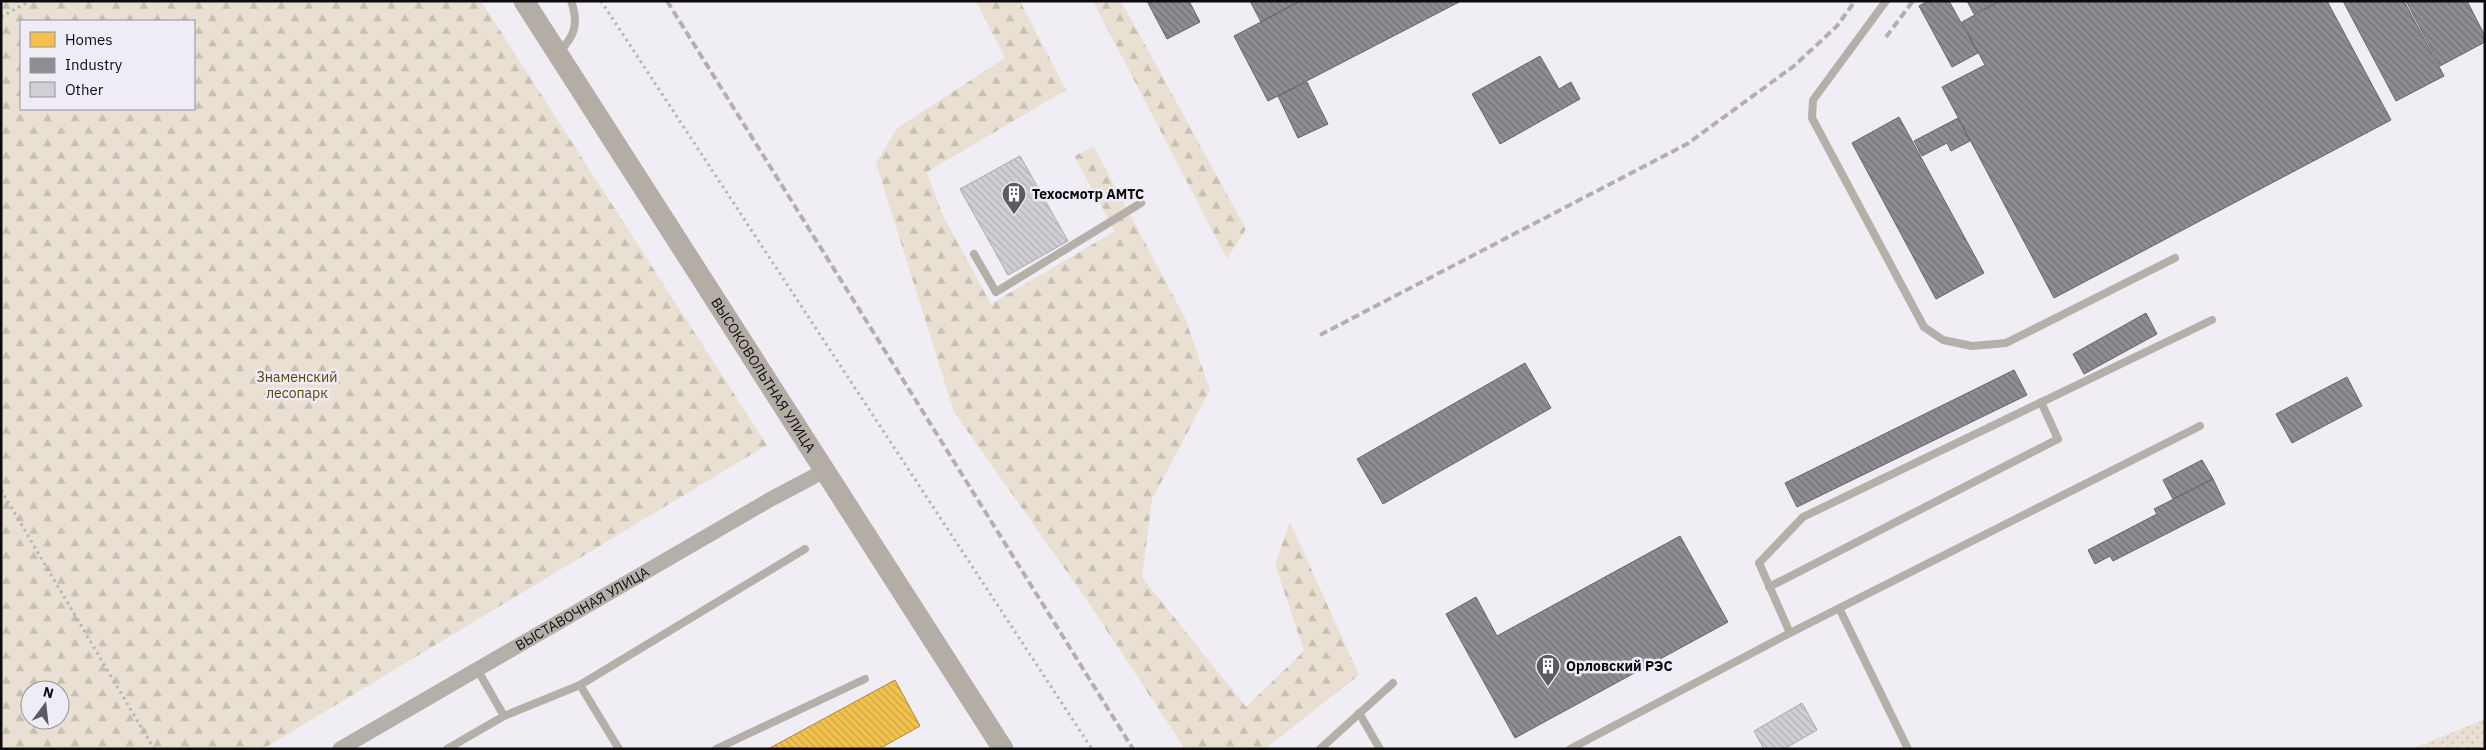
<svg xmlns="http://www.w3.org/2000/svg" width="2486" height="750" font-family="'IBM Plex Sans',sans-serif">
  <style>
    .grass { fill: url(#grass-dots) }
    .forest { fill: url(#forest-firs); fill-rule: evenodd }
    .homes { fill: url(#homes-back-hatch); stroke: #ad8a3b }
    .industry { fill: url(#industry-back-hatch); stroke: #66666a }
    .building { fill: url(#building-back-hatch); stroke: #aaa9ad }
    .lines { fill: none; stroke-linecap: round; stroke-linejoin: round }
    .path { stroke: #b8b4b1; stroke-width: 3; stroke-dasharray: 2.5 4; stroke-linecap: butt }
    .service { stroke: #b4afa8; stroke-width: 8 }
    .minor { stroke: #b4afa8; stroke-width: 15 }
    .secondary { stroke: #b4ada6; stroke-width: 21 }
    .rail { stroke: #b3afae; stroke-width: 4; stroke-dasharray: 8 4; stroke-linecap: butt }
    .labels { text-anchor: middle; stroke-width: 5; stroke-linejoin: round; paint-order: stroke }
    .poi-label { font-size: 14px; font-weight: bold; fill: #0b0b0e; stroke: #efecf6; text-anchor: start }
    .street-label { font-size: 14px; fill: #0b0b0e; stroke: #efecf6 }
    .park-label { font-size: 14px; fill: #5c450b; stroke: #efecf6 }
  </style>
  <defs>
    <pattern id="grass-dots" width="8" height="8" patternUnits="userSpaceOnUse" patternTransform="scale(1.25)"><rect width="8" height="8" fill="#e9e0d3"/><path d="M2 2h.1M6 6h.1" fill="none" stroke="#c6bfb4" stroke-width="1.8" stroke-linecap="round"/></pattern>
    <pattern id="forest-firs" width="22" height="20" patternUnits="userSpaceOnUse" patternTransform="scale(1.25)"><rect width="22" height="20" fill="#e9e0d3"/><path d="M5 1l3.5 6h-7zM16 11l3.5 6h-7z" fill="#c6bfb4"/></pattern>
    <pattern id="homes-back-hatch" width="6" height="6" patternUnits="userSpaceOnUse" patternTransform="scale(1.25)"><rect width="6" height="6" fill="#f2c14e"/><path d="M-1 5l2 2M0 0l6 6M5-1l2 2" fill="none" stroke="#cea443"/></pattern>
    <pattern id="industry-back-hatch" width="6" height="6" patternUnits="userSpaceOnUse" patternTransform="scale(1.25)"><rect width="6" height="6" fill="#8d8d92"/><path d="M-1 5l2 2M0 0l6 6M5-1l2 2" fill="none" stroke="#717176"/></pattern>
    <pattern id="building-back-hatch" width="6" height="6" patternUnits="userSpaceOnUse" patternTransform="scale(1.25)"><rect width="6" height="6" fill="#d0cfd3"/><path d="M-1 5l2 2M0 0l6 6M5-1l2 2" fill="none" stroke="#b1b0b4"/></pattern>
  </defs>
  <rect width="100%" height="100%" fill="#f0eef4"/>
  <!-- grass -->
  <path class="grass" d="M2485 719V749H2412Z"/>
  <!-- forest -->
  <g class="forest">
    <path d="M1 1H481L767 445 263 749H1ZM21 21H194V109H21ZM30 690H60V720H30Z"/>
    <path d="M976 1H1020L1066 90 927 172 942 214 991 304 1115 231 1074 156 1094 147 1185 318 1210 390 1152 499 1142 577 1246 707 1304 651 1275 564 1290 522 1359 675 1266 748 1185 749 1084 596 954 412 876 163 897 128 1005 58Z"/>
    <path d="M1093 1H1121L1246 229 1227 259Z"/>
  </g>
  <!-- homes -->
  <path class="homes" d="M895 680 920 726 879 749H768Z"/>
  <!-- industry -->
  <g class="industry">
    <path d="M1147 1H1189L1200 22 1167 39Z"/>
    <path d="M1250 1H1299L1261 22Z"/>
    <path d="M1301 1H1461L1268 101 1234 36Z"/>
    <path d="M1928 1H1949L1978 53 1952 67 1919 6Z"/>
    <path d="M1967 1H1999L1974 14Z"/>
    <path d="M2000 1H2327L2391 120 2054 298 1942 87 1985 65 1962 22Z"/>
    <path d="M2343 1H2404L2444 76 2396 101Z"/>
    <path d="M2406 1H2467L2485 36V42L2440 66Z"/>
    <path d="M1540 56 1559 89 1571 82 1580 99 1500 144 1472 94Z"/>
    <path d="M1307 82 1328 124 1298 138 1278 96Z"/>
    <path d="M1899 117 1984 273 1936 299 1852 143Z"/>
    <path d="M1958 118 1970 141 1951 151 1947 143 1922 156 1914 141Z"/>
    <path d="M2146 313 2157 334 2084 374 2073 354Z"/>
    <path d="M1525 363 1551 408 1383 504 1357 459Z"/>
    <path d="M2014 370 2027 395 1797 507 1785 483Z"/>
    <path d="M2347 377 2362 406 2292 443 2276 414Z"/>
    <path d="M2202 460 2213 479 2173 499 2163 480Z"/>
    <path d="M2213 479 2225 504 2113 561 2110 556 2095 564 2088 550 2157 514 2154 509Z"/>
    <path d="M1680 536 1728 622 1515 738 1446 614 1476 597 1497 636Z"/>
  </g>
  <!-- building -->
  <g class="building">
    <path d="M1020 156 1068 241 1008 275 960 189Z"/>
    <path d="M1802 703 1817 730 1784 749H1764L1754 731Z"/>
  </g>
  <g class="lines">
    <!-- path -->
    <g class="path">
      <path d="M601 1 1092 749"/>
      <path d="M1 17 30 1"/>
      <path d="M1 490 154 749"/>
    </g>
    <!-- service -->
    <g class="service">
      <path d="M1886 1 1813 100 1812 118 1924 327 1943 340 1972 346 2006 343 2175 258"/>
      <path d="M559 52C575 36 579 23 571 1"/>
      <path d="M974 254 996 292 1141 203"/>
      <path d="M1769 587 2058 439 2041 402"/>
      <path d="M1839 608 1908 749"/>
      <path d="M1790 633 1759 563 1803 517 2212 320"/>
      <path d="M477 669 504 716 580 685 805 549"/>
      <path d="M580 685 619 749"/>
      <path d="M1359 713 1380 749"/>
      <path d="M447 749 504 716"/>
      <path d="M716 749 865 679"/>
      <path d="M1320 749 1393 683"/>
      <path d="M1570 749 1790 633 2200 426"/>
    </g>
    <!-- minor -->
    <path class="minor" id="s1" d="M340 749 771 499 826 470"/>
    <!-- secondary -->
    <path class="secondary" id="s2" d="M524 1 1003 749"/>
    <!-- rail -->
    <g class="rail">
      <path d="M667 1 1133 749"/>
      <path d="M1886 37 1913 1"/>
      <path d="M1320 335 1687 144 1794 66 1837 26 1855 1"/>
    </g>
  </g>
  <!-- icons -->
  <defs>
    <symbol id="building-pin" viewBox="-11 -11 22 30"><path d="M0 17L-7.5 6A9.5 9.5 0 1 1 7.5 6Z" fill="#5b5a5e" stroke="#efecf6"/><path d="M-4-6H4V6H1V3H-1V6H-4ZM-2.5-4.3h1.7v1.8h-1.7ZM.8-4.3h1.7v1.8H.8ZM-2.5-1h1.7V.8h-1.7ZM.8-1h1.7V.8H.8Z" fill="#fff"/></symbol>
  </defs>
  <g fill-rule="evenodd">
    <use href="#building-pin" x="1000" y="180" width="28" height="38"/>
    <use href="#building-pin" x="1534" y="652" width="28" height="38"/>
  </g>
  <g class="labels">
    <!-- poi labels -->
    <g class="poi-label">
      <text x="1032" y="199">Техосмотр АМТС</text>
      <text x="1566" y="671">Орловский РЭС</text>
    </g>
    <!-- street labels -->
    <g class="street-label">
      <text dy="5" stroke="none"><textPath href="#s2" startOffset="444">ВЫСОКОВОЛЬТНАЯ УЛИЦА</textPath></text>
      <text dy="5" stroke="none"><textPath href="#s1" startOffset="280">ВЫСТАВОЧНАЯ УЛИЦА</textPath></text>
    </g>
    <!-- park labels -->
    <g class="park-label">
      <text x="297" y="382">Знаменский<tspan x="297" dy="16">лесопарк</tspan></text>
    </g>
  </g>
  <!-- border -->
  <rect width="2486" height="750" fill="none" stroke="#0b0b0e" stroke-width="5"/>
  <!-- legend -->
  <rect x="20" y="20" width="175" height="90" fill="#efecf6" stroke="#949299"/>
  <rect x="30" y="32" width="25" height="15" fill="#f2c14e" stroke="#949299"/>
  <text x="65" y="45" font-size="15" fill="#0b0b0e">Homes</text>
  <rect x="30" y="58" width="25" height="15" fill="#8d8d92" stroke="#949299"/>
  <text x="65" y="70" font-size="15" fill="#0b0b0e">Industry</text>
  <rect x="30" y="82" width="25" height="15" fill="#d0cfd3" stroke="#949299"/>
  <text x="65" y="95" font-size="15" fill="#0b0b0e">Other</text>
  <!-- north arrow -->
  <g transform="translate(45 705) rotate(15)"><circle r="24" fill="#efecf6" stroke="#949299"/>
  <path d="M0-4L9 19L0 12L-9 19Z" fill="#5b5a5e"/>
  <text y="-8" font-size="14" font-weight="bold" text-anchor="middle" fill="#0b0b0e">N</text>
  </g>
</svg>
